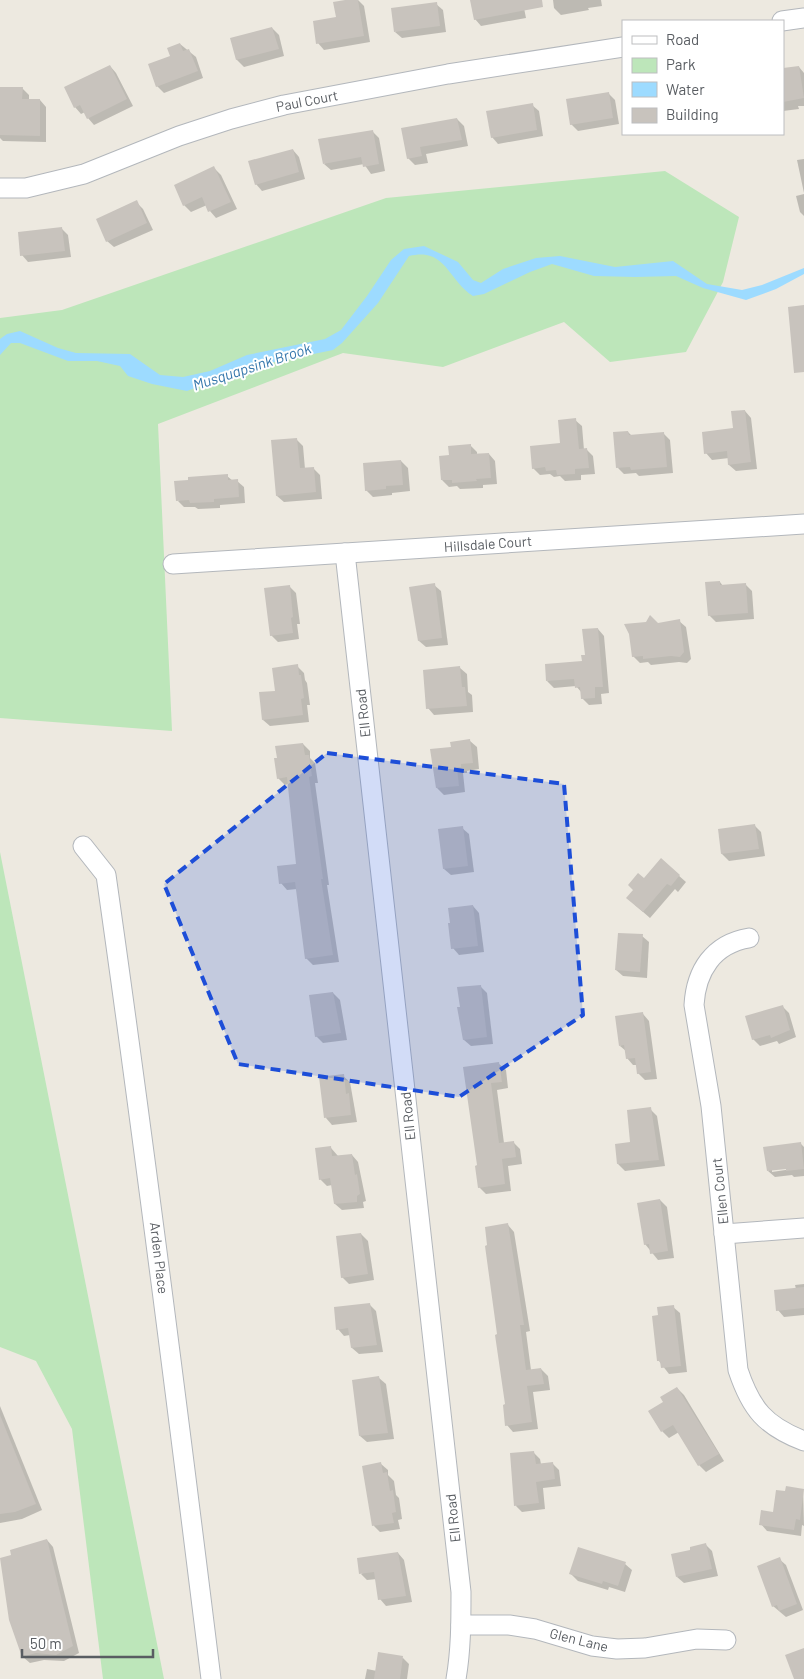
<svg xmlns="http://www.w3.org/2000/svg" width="804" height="1679" font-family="Barlow,sans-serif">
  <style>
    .green { fill: #bde6ba }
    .water { fill: #9ddbff }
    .shadow { fill: #0003; fill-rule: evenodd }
    .building { fill: #c8c3bd }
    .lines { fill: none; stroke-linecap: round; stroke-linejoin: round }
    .street-casing { stroke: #b3b7bc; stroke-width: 21 }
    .street { stroke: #fff; stroke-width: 19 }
    .marked { fill: #1d4ed8; fill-opacity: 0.2; stroke: #1d4ed8; stroke-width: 4; stroke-dasharray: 10 6; stroke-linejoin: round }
    .labels { text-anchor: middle; stroke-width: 4; stroke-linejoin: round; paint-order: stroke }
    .street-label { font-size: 14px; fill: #595d62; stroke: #fff }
    .water-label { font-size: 15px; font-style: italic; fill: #3577ac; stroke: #fff }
  </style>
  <rect width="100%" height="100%" fill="#ede9e0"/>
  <!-- green -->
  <g class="green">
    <path d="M665 171 739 217 723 282 686 352 610 362 564 322 443 367 343 353 158 424 172 731 0 718V318L62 310 386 198Z"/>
    <path d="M0 852 164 1679H103L72 1429 36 1361 0 1347Z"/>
  </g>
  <!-- water -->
  <path class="water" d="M424 246 458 262 473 280 481 283 503 269 536 258 560 256 615 267 673 261 707 284 742 290 762 285 804 268V274L776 289 746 300 703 288 676 276 635 277 594 276 552 264 530 272 484 294 473 296C447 279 446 247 409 256L378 303 342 343 333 350 250 367 187 391 152 384 128 376 120 366 97 361H68L20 343H11L0 355V339L7 334 20 331 58 348 76 353 130 354 160 375 183 377 210 371 247 355 325 339 341 330 367 296 391 260 404 249Z"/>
  <!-- shadow -->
  <g class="shadow">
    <path d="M353 0H358L364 6 370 42 324 50 318 43Z"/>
    <path d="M471 0H532L524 8 526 18 481 26 475 19Z"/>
    <path d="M553 0H601L602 6 588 8 589 10 561 15 554 8Z"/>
    <path d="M436 4 443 10 446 32 402 38 395 32Z"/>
    <path d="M272 28 279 35 284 56 244 67 237 60 232 39Z"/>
    <path d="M180 44 196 57 203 78 164 93 157 86 172 56Z"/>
    <path d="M110 66 116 73 133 106 94 125 88 118 85 112 81 114 75 107Z"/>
    <path d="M799 67 804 73V106H798L799 109 783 111V70Z"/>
    <path d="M0 88H22L29 95V100H40L46 107V142L3 141 0 138Z"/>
    <path d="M609 94 615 100 619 124 578 131 571 124Z"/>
    <path d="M532 105 539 111 543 136 498 144 492 137Z"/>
    <path d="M457 119 464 126 468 146 426 154 428 163 415 165 408 158 402 129Z"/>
    <path d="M372 131 379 138 385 171 371 174 364 164 331 170 324 164Z"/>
    <path d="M293 150 299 157 305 179 262 191 256 184Z"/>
    <path d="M804 159V193L797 160Z"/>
    <path d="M214 168 221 175 237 209 216 218 210 211 207 205 191 212 184 205Z"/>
    <path d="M804 194V216L800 212 796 196Z"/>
    <path d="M136 202 143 209 153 230 114 247 107 241Z"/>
    <path d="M61 228 68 235 71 257 28 262 22 255Z"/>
    <path d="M745 411 751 418 757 469 736 471 729 465V458L712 460 706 453 735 429Z"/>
    <path d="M575 420 582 426 584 450H587L593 456 595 474 581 475V480L565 481 560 476 554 477 550 474 540 475 533 468 562 444Z"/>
    <path d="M628 432 632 436 663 433 670 440 673 473 639 476 636 473 624 474 618 468Z"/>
    <path d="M296 439 303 446 305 469 313 468 320 475 322 499 284 502 277 496Z"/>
    <path d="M470 445 477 452V455L489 454 495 461 497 484 483 485V488L460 489 457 486 449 487 442 480 450 456Z"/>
    <path d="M401 461 408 468 410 491 392 493V495L373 497 366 490Z"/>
    <path d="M227 476 233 481H237L244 487 245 503 220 505V508L198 509 195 507H184L178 501Z"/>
    <path d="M720 582 723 586 745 584 752 591 754 619 716 622 709 615Z"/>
    <path d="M434 585 441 591 448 645 426 647 419 641Z"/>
    <path d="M289 586 296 593 300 624H297L299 639 278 642 271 635Z"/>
    <path d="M679 621 686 627 691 659 687 663 679 662 651 665 648 662 640 663 633 656 658 624Z"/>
    <path d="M598 629 604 636 609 693 601 694 602 704 589 705 582 698V693L576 686 554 688 547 681 583 662Z"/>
    <path d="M297 666 304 673 305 680 307 683 310 705H307L309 722 270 726 263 720 276 692Z"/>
    <path d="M460 668 467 674 468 692 472 695 473 712 434 715 428 708Z"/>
    <path d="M470 741 477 747 479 769 467 771V773H463L465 792 444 795 437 788 452 748Z"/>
    <path d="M303 744 310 751V758L315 763 318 783H315L329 885H327L339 962 313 965 306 958 297 889 287 890 281 883 297 865 289 784 285 785 278 778Z"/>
    <path d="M755 826 761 832 765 856 729 861 722 854 719 830Z"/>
    <path d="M462 828 469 834 474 872 451 875 444 869Z"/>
    <path d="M661 860 686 882 678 892 675 889 650 918 635 905 644 880Z"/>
    <path d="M473 906 479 913 484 952 459 955 453 948Z"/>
    <path d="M642 936 649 942 647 978 623 976 616 970Z"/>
    <path d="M480 986 487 993 493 1044 471 1046 464 1040 461 1008Z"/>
    <path d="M333 993 340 1000 347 1040 323 1043 316 1036Z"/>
    <path d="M782 1006 789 1013 796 1037 779 1044 777 1041 760 1046 753 1039Z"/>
    <path d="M643 1014 649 1021 657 1079 645 1080 638 1073 637 1065H633L627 1058 626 1051 620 1046Z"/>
    <path d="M499 1064 506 1070 508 1088 497 1090 504 1143 513 1142 520 1149 522 1164 508 1166 511 1191 486 1194 479 1187 478 1166 465 1068Z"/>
    <path d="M343 1076 350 1082 357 1122 332 1125 326 1118Z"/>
    <path d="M650 1109 657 1116 665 1166 625 1171 618 1164Z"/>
    <path d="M800 1143 804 1147V1176L794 1177 792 1175 775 1177 768 1171ZM792 1166V1169L772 1172V1169Z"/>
    <path d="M331 1148 338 1156 352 1155 358 1162 366 1201 363 1202 364 1208 342 1210 335 1204 332 1185 327 1186 320 1179Z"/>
    <path d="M660 1200 667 1207 674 1258 658 1260 645 1244Z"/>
    <path d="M508 1225 514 1232 530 1331 526 1332 531 1370 541 1369 548 1376 550 1390 533 1392 538 1429 513 1432 507 1425 506 1406 499 1335Z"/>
    <path d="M361 1234 368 1241 374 1280 349 1284 342 1277Z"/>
    <path d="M804 1284V1315L784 1317 778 1310 796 1289 795 1285Z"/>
    <path d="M369 1304 376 1311 383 1352 359 1354 352 1348 350 1335 344 1336 338 1329Z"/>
    <path d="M673 1307 680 1313 687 1372 669 1374 659 1361 660 1316Z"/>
    <path d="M379 1378 386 1384 394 1439 367 1442 360 1436Z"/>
    <path d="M677 1388 684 1395 724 1461 706 1472 699 1465 679 1432 669 1438 662 1431 650 1411 665 1402Z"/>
    <path d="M0 1406 42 1510 22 1519 0 1523Z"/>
    <path d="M533 1452 540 1459 541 1464 552 1463 559 1470 561 1486 543 1488 545 1509 522 1512 516 1506Z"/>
    <path d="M381 1464 388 1470V1475L394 1481 396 1495 399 1498 402 1519 398 1520 400 1529 380 1532 374 1526Z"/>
    <path d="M803 1490 804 1526 802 1525 801 1536 767 1531 761 1524 774 1513 787 1493Z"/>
    <path d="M47 1540 53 1547 79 1653 64 1661 44 1660 30 1663 23 1657Z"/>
    <path d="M706 1545 712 1551 718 1576 684 1583 677 1577 692 1551Z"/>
    <path d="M398 1553 404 1560 412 1602 386 1606 380 1599 377 1579 367 1580 361 1574Z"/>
    <path d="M779 1559 786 1565 803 1610 786 1617 773 1606Z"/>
    <path d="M625 1564 632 1570 625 1592 609 1587 608 1590 578 1581 571 1574Z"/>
    <path d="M403 1658 409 1664 407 1679H365L367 1669 377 1671Z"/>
  </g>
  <!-- building -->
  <g class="building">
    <path d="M345 0H358L364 36 316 44 313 21 336 17 333 2Z"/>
    <path d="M470 0H542L543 7 474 20Z"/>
    <path d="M437 2 440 26 394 32 391 8Z"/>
    <path d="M272 27 279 49 236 60 230 38Z"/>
    <path d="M180 43 183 51 189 49 198 71 156 87 148 64 170 56 167 48Z"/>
    <path d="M110 65 127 99 87 119 80 105 74 108 64 87Z"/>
    <path d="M799 66 804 98 783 102V68Z"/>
    <path d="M0 87H23L22 99H40V136L0 135Z"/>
    <path d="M609 92 613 118 570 125 566 99Z"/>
    <path d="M533 103 537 130 491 138 486 111Z"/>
    <path d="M457 118 462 140 420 147 422 156 407 159 401 128Z"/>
    <path d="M373 130 379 164 363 167 361 157 323 164 318 139Z"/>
    <path d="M293 149 299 172 255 185 248 161Z"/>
    <path d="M214 166 231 202 208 212 202 197 183 206 174 185Z"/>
    <path d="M137 200 147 223 106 242 96 219Z"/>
    <path d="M62 227 65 251 20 256 18 232Z"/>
    <path d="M804 305V372L794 373 788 307Z"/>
    <path d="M745 410 751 462 728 465 727 451 704 454 702 432 733 428 731 411Z"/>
    <path d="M576 418 579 449 587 448 589 468 575 469V474L557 475 556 470 546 471 545 467 532 469 530 446 560 443 558 420Z"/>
    <path d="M628 431 629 435 664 432 667 467 631 470 630 467 616 468 613 432Z"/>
    <path d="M297 438 300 468 314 467 316 492 276 496 271 440Z"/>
    <path d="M471 444V454L489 453 491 478 476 479 477 481 452 483V480H441L439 456 449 455 448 446Z"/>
    <path d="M401 460 403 485 386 486V489L365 491 363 463Z"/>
    <path d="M228 474V480L238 479 239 497 214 499V502L190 503 189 500 176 501 174 481 188 480V477Z"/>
    <path d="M720 581V585L746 583 748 613 708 616 705 582Z"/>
    <path d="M435 583 442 638 418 641 409 587Z"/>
    <path d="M290 585 293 617 291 618 293 633 270 636 264 588Z"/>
    <path d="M650 615 658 623 680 619 684 652 680 657 671 656 643 659V656L632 657 629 634 624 624 646 622Z"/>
    <path d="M598 628 603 687H595V698L581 699 580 687 575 688 574 679 546 681 545 664 582 661 581 655H585L582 629Z"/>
    <path d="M298 664 299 675H301L304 698 301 699 303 715 262 720 259 692 275 691 272 668Z"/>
    <path d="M460 666 462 687H465L467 706 426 709 423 670Z"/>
    <path d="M470 739 473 763 461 764V767H457L459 786 436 788 430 749 451 747 450 742Z"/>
    <path d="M303 743 305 755H309L312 776 309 777 323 879H321L333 955 305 959 295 882 279 884 277 866 296 864 287 777 277 779 274 758H277L275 746Z"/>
    <path d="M755 824 759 849 721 854 718 829Z"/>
    <path d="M463 826 468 866 443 869 438 829Z"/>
    <path d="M661 858 680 875 671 886 667 884 643 912 626 898 633 890 628 885 638 873 644 878Z"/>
    <path d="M473 905 478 946 451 949 448 923H450L448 908Z"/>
    <path d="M618 933 643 934 640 972 615 970Z"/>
    <path d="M481 985 487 1037 463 1040 457 1007H460L457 987Z"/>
    <path d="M333 992 341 1033 315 1037 309 995Z"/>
    <path d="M783 1005 790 1030 771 1038 770 1035 752 1040 745 1016Z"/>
    <path d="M643 1012 651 1072 637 1074 635 1058 626 1059 624 1045 619 1046 615 1016Z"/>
    <path d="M499 1062 502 1082 491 1083 499 1143 514 1141 516 1157 502 1159 505 1184 478 1188 475 1166 477 1165 463 1067Z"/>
    <path d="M344 1074 346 1094 349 1093 351 1115 324 1118 319 1077Z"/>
    <path d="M651 1107 659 1160 617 1164 615 1144 630 1142 627 1110Z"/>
    <path d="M801 1142 804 1169 786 1171V1169L767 1171 763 1147Z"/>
    <path d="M331 1146 332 1156 352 1154 355 1175 357 1174 360 1194 357 1196V1202L334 1204 330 1178 319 1180 315 1148Z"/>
    <path d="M660 1199 668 1251 650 1254 649 1244 644 1245 637 1203Z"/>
    <path d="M508 1223 524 1325H520L526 1370 541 1368 544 1384 527 1386 532 1422 505 1426 503 1405 505 1404 495 1335 497 1334 485 1246 487 1245 485 1227Z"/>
    <path d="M361 1233 368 1274 341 1278 336 1236Z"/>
    <path d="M804 1287V1308L776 1311 774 1290Z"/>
    <path d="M370 1303 377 1345 351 1348 348 1328 336 1330 334 1307Z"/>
    <path d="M674 1305 681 1366 661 1368 660 1361H657L652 1316 658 1315 657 1307Z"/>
    <path d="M379 1376 388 1433 359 1436 352 1380Z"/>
    <path d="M677 1387 719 1454 698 1466 673 1425 661 1432 648 1411 663 1402 660 1397Z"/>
    <path d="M0 1415 36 1504 15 1512 0 1514Z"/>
    <path d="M534 1451 536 1464 553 1462 555 1479 536 1482 539 1503 514 1506 510 1453Z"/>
    <path d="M381 1462 383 1473 387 1472 390 1491 393 1490 396 1512 392 1513 394 1523 372 1526 362 1466Z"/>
    <path d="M786 1486 804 1489 800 1520 796 1519 794 1530 759 1525 761 1510 773 1512 776 1490 785 1491Z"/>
    <path d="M47 1539 73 1646 56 1655 36 1653 22 1657 9 1620 0 1558 11 1555 10 1550Z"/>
    <path d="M706 1543 712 1569 676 1577 671 1554 690 1550V1547Z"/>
    <path d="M578 1547 626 1562 618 1586 603 1581 602 1584 569 1574Z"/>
    <path d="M398 1552 406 1596 378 1600 374 1572 359 1574 357 1558Z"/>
    <path d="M780 1557 797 1604 779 1611 777 1605 772 1607 757 1566Z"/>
    <path d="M804 1648V1679H794L785 1655Z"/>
    <path d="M378 1652 403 1656 400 1679H374Z"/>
  </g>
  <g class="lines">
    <defs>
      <g id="street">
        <path d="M782 21 804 18"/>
        <path d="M0 188H26L84 174 179 136 231 119 284 105 448 74 623 47"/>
        <path d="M345 553 461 1592C461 1622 461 1650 456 1679"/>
        <path d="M173 564 804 524"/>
        <path d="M83 846 106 875C144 1142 178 1411 211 1679"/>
        <path d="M749 938C713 944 696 971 694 1005L711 1106 738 1370C751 1409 765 1426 804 1441"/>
        <path d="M724 1234 804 1228"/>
        <path d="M461 1625H509L535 1629 592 1646 617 1649 645 1648 697 1639 726 1640"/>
      </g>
    </defs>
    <!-- street casing -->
    <use href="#street" class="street-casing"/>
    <!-- street -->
    <use href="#street" class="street"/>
  </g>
  <!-- marked area -->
  <path class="marked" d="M327 753 564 784 583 1015 459 1097 238 1064 164 884Z"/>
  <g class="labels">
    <!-- street labels -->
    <g class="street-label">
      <text transform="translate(307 101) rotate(-11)" y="5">Paul Court</text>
      <text transform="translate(488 544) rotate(-4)" y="5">Hillsdale Court</text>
      <text transform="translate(363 713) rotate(-96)" y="5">Ell Road</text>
      <text transform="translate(408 1116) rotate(-96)" y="5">Ell Road</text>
      <text transform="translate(720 1191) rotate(-96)" y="5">Ellen Court</text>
      <text transform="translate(159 1258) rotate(83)" y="5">Arden Place</text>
      <text transform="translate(453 1518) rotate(-96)" y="5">Ell Road</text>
      <text transform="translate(579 1640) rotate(14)" y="5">Glen Lane</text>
    </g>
    <!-- water labels -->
    <g class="water-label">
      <text transform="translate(252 367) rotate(-18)" y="5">Musquapsink Brook</text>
    </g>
  </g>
  <!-- legend -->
  <rect x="622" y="20" width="162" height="115" fill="#ffffff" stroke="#bdbec0"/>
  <rect x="632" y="36" width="25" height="8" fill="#ffffff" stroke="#bdbec0"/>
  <text x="666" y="45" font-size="15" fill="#595d62">Road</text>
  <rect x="632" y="58" width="25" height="15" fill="#bde6ba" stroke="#bdbec0"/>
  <text x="666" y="70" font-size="15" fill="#595d62">Park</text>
  <rect x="632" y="82" width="25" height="15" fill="#9ddbff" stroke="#bdbec0"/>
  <text x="666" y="95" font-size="15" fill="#595d62">Water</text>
  <rect x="632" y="108" width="25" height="15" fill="#c8c3bd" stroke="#bdbec0"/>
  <text x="666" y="120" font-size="15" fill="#595d62">Building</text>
  <!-- scale -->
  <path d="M22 1649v8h131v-8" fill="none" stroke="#595d62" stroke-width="2.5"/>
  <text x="30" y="1649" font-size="15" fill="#595d62" stroke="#ffffff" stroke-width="4" paint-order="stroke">50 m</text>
</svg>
